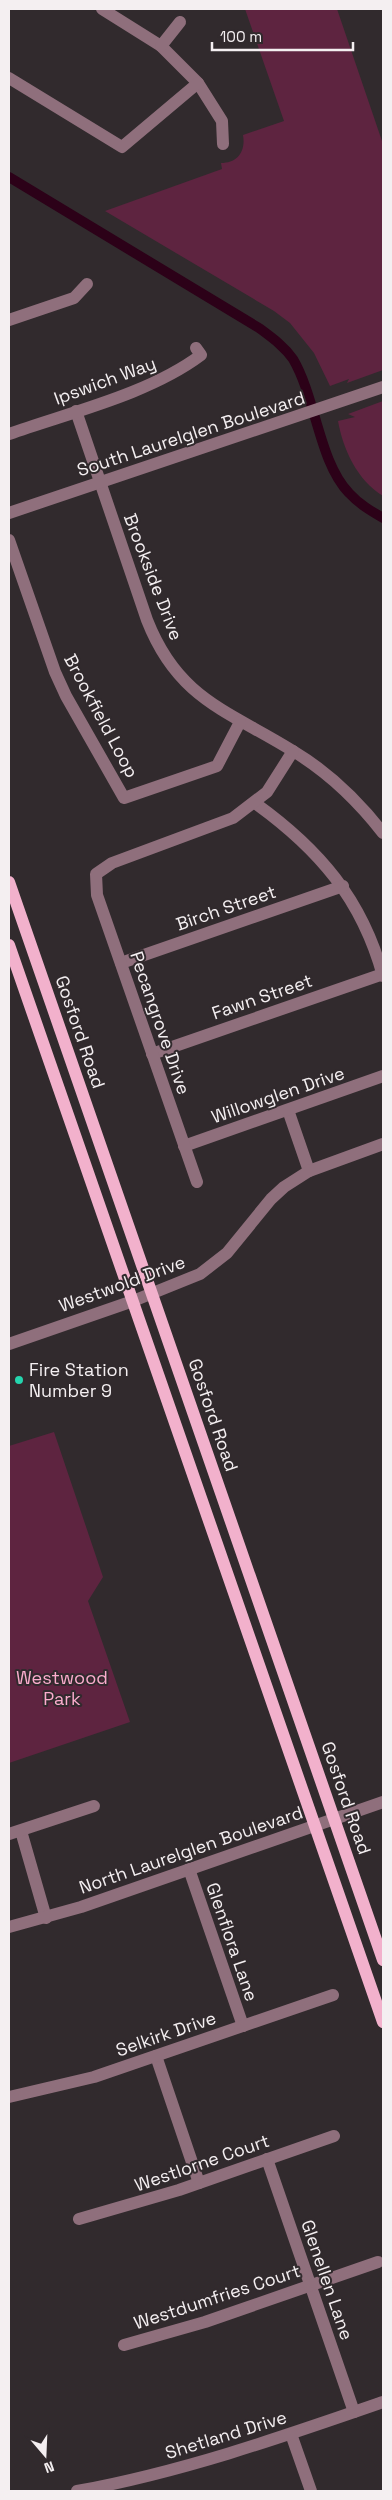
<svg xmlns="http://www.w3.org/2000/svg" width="392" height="2500" font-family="'Space Grotesk',sans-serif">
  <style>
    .green { fill: #5e2440 }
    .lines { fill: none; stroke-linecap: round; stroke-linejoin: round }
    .canal { stroke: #2c0118; stroke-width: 10 }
    .minor { stroke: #8f6f7c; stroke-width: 12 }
    .major { stroke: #f2b1cc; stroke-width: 12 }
    .poi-dot { fill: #25d5ae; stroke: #312a2d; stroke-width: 2 }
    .labels { text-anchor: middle; stroke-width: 4; stroke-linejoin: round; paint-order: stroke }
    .street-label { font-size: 18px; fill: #f4eff1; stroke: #312a2d }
    .poi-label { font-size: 18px; fill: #f4eff1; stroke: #312a2d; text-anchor: start }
    .park-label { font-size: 18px; fill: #fbaccd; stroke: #312a2d }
  </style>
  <rect width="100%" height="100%" fill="#312a2d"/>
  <!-- green -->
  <g class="green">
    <path d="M245 9H337L383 144V370L347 383 349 379 330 386 314 353 290 323 274 311 105 211 222 169 221 163C237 163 246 152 243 135L284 121Z"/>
    <path d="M383 401V496C357 480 343 449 338 421L355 417 348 414Z"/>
    <path d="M54 1432 103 1577 88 1601 130 1722 9 1763V1446Z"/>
  </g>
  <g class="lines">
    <!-- canal -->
    <path class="canal" d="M9 177 259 328C271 337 284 346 293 359 316 398 319 462 349 493 359 504 371 511 383 518"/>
    <!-- minor -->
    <g class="minor">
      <path d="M102 9 161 46 198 83 222 121 223 144"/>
      <path d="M161 46 180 22"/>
      <path d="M9 78 122 147 198 83"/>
      <path d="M9 320 74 298 87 284"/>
      <path d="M76 411 147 620C178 699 227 710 293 751 328 772 358 801 383 833"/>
      <path d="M9 434C71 412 149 394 201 355L196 348"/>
      <path d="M9 513 383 387"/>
      <path d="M9 540 55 672 66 696 124 798 217 766 240 722"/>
      <path d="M255 803C319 849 362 899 383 976"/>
      <path d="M121 963 343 886"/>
      <path d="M152 1054 383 974"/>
      <path d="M288 1110 309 1171"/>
      <path d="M184 1146 383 1076"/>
      <path d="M197 1182 97 895 96 874 112 863 233 818 267 792 293 751"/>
      <path d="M9 1344 133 1301 200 1274 227 1253 271 1199 284 1187 309 1171 383 1144"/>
      <path d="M21 1831 46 1918"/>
      <path d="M9 1834 94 1806"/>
      <path d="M189 1869 243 2026"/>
      <path d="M9 1927 81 1907 383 1802"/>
      <path d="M156 2056 199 2183"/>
      <path d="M9 2097 94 2077 333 1995"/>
      <path d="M267 2159 354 2412"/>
      <path d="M79 2219 179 2190 334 2136"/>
      <path d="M124 2345 205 2322 378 2262"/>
      <path d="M291 2434 311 2491"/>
      <path d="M77 2491C182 2472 282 2437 383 2402"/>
    </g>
    <!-- major -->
    <g class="major">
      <path d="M9 882 383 1960"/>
      <path d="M9 945 383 2022"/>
    </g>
  </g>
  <!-- markers -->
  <circle class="poi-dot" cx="19" cy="1380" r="5"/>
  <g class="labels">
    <!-- street labels -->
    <g class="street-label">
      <text transform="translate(105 381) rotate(-20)" y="6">Ipswich Way</text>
      <text transform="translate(191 434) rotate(-18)" y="6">South Laurelglen Boulevard</text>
      <text transform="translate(153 577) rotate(69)" y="6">Brookside Drive</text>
      <text transform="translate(101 716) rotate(62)" y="6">Brookfield Loop</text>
      <text transform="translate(226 908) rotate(-19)" y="6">Birch Street</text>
      <text transform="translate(262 997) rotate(-19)" y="6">Fawn Street</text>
      <text transform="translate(160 1023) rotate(71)" y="6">Pecangrove Drive</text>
      <text transform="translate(80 1032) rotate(71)" y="6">Gosford Road</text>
      <text transform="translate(278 1095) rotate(-19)" y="6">Willowglen Drive</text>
      <text transform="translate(122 1284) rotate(-20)" y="6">Westwold Drive</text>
      <text transform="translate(213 1415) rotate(71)" y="6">Gosford Road</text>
      <text transform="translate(346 1798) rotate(71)" y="6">Gosford Road</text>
      <text transform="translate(191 1850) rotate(-19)" y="6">North Laurelglen Boulevard</text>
      <text transform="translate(232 1942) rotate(71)" y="6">Glenflora Lane</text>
      <text transform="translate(166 2034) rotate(-19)" y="6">Selkirk Drive</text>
      <text transform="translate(202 2163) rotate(-19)" y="6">Westlorne Court</text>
      <text transform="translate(327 2280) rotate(71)" y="6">Glenellen Lane</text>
      <text transform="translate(217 2297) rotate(-18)" y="6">Westdumfries Court</text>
      <text transform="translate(226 2435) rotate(-17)" y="6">Shetland Drive</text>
    </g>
    <!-- poi labels -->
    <g class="poi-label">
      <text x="29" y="1376">Fire Station<tspan x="29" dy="21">Number 9</tspan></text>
    </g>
    <!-- park labels -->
    <g class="park-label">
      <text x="62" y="1684">Westwood<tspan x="62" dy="21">Park</tspan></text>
    </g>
  </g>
  <!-- border -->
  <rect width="392" height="2500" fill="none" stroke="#f4eff1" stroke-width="20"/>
  <!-- north arrow -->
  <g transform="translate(45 2455) rotate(161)" stroke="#312a2d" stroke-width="4" paint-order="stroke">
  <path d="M0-4L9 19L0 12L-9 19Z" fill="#f4eff1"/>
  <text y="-8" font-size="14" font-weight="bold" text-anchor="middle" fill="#f4eff1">N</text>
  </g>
  <!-- scale -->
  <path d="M212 42v8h141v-8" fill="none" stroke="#f4eff1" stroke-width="2.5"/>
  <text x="220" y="42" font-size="15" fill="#f4eff1" stroke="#312a2d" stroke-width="4" paint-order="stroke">100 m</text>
</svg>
